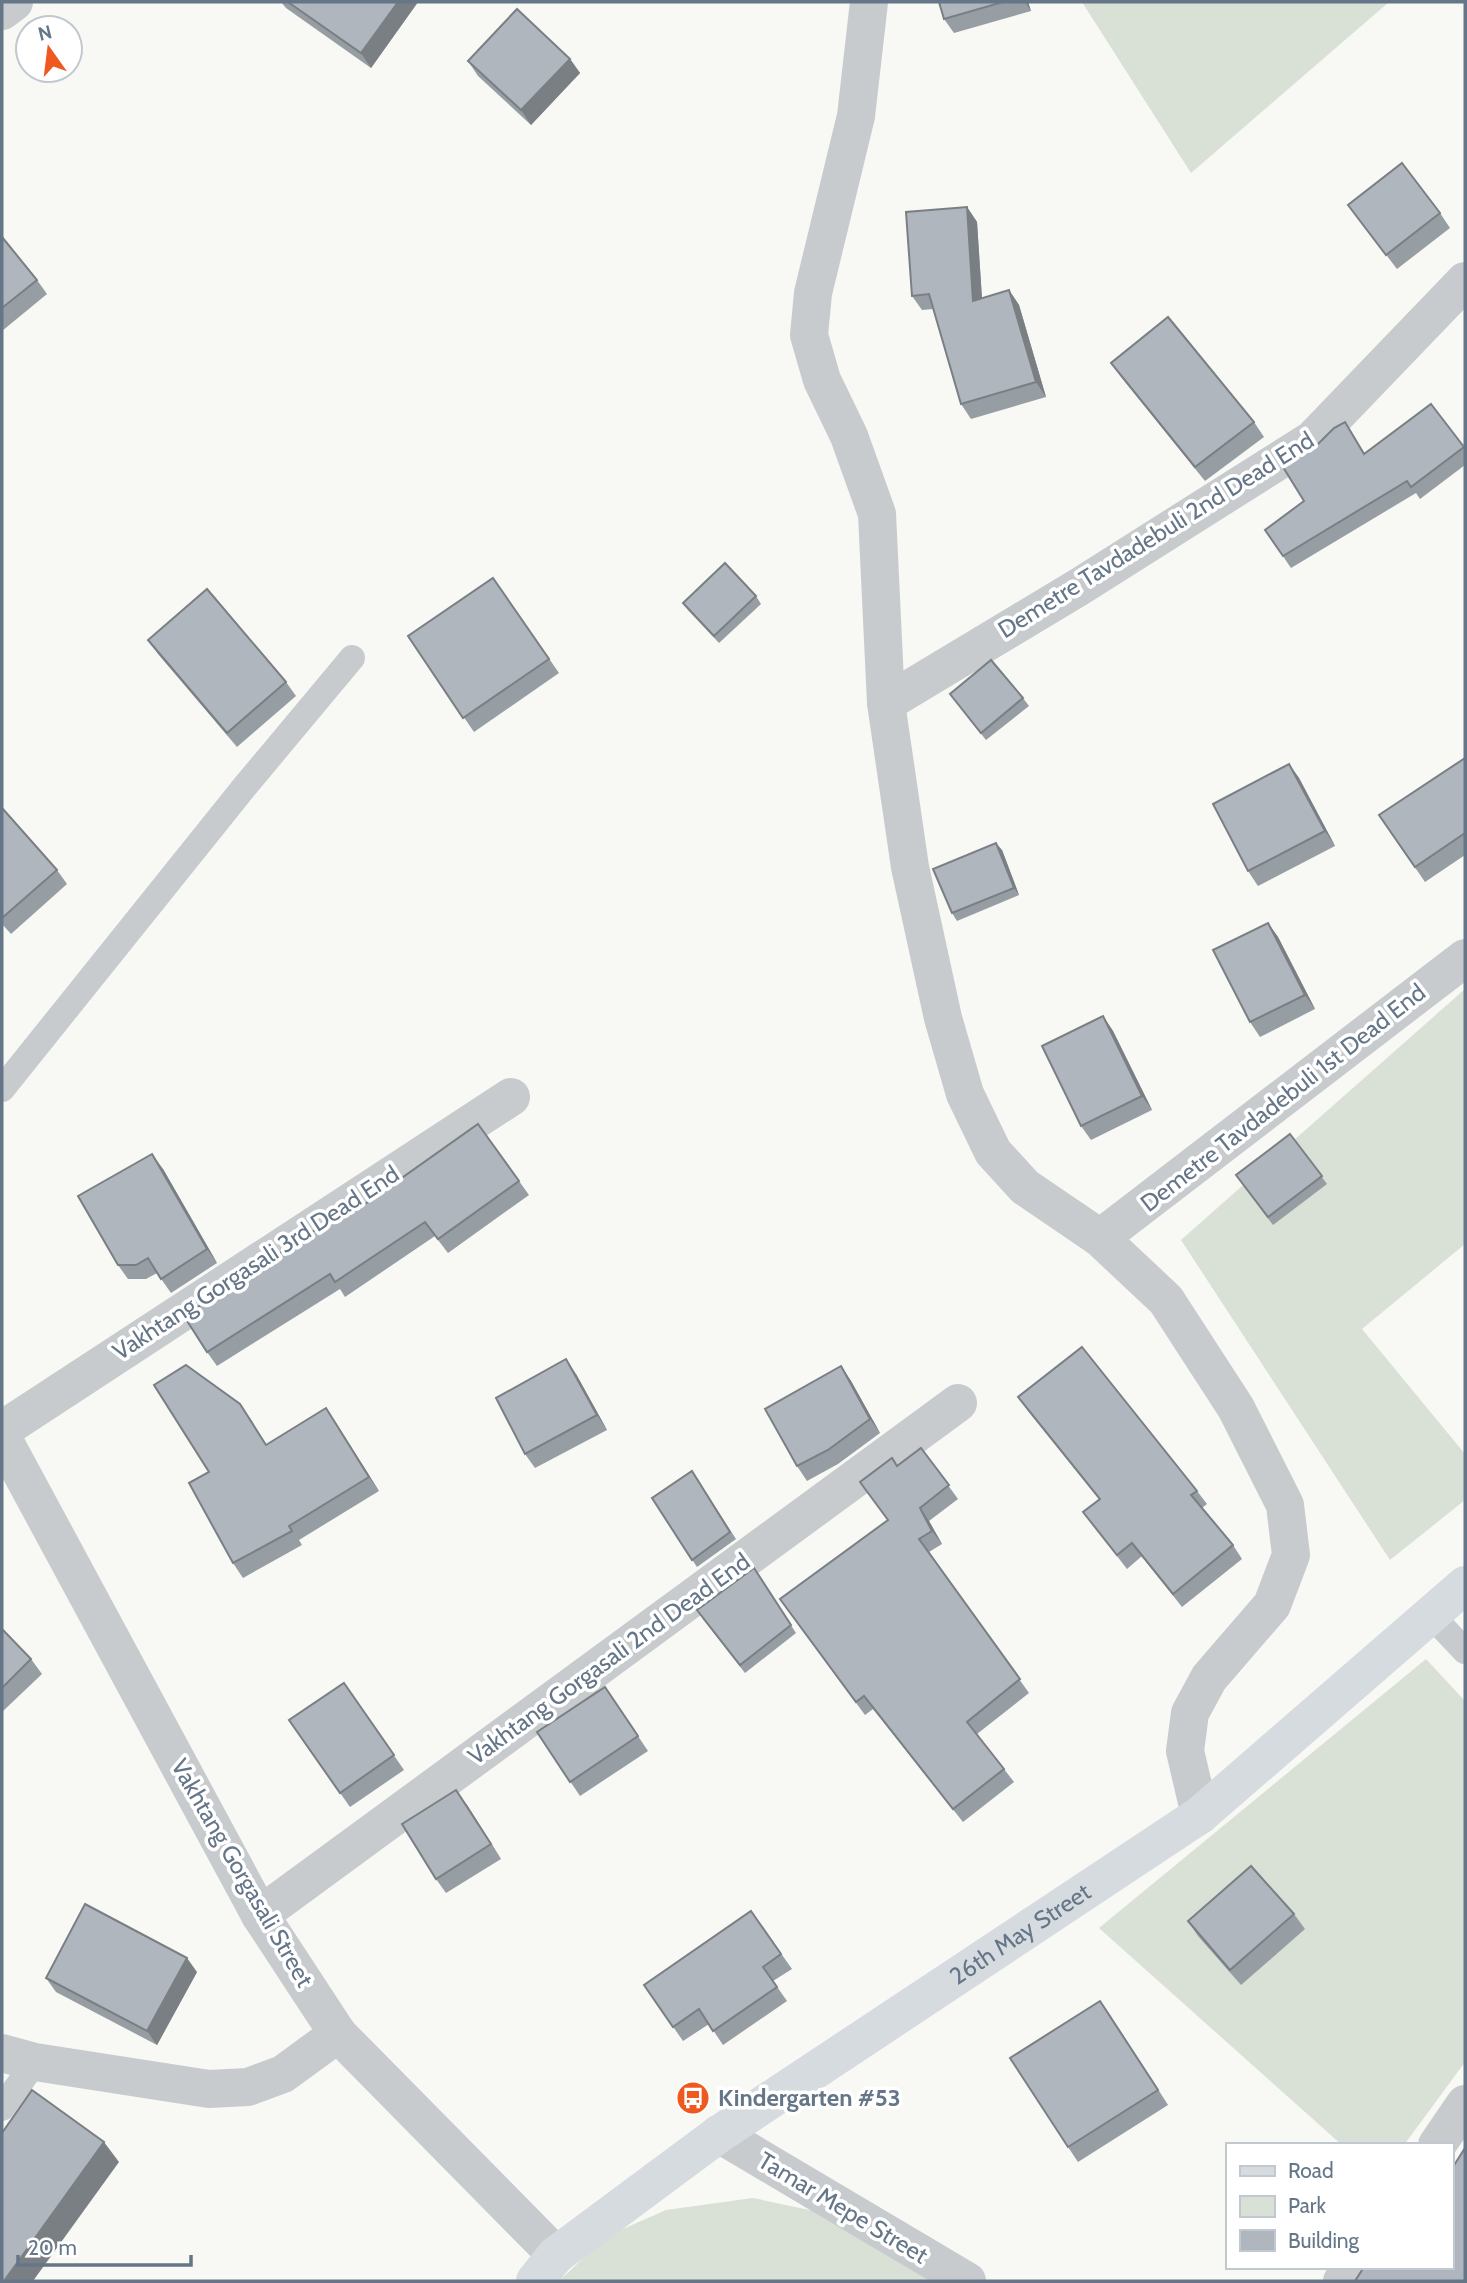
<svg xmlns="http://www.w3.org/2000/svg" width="1467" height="2283" font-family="Cabin,sans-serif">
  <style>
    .green { fill: #d9e0d5 }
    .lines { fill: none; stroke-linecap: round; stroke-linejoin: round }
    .lane { stroke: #c7cbce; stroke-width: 26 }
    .street { stroke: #c7cbce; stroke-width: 38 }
    .secondary { stroke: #d6dbe0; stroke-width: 38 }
    .wall { fill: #969da3 }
    .shaded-wall { fill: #7a7f84 }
    .building { fill: #afb6bd; stroke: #7a7f84; stroke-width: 2 }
    .labels { text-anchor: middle; stroke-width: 7; stroke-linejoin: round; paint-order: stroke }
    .street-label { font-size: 24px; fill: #657688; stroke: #fff }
    .poi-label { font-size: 24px; font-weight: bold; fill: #657688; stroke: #fff; text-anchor: start }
  </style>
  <rect width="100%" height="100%" fill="#f8f8f5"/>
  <!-- green -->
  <g class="green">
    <path d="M1082 2H1389L1191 173Z"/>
    <path d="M1465 989V1244L1362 1329 1465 1454V1500L1390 1560 1181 1240Z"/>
    <path d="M1426 1659 1465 1701V2062L1404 2145H1342L1099 1928Z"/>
    <path d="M753 2198 833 2215 946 2281H559L607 2236 666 2210Z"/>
  </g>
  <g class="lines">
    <!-- lane -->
    <g class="lane">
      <path d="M2 1089 246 785 352 658"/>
      <path d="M1430 1614 1465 1651"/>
      <path d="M2 2108 35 2062"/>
    </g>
    <!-- street -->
    <g class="street">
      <path d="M869 2 856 116 813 293 809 335 822 380 849 436 877 514 886 703 910 867 943 1018 965 1094 993 1152 1025 1187 1100 1238 1166 1300 1236 1408 1285 1505 1291 1555 1272 1605 1209 1678 1190 1713 1185 1751 1200 1815"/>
      <path d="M2 11 14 2"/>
      <path d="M886 703 1079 587 1313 439 1465 281"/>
      <path d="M1100 1238 1465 958"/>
      <path d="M2 1430 511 1097"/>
      <path d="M2 1437 260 1915 338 2034 556 2255"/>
      <path d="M260 1915 958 1403"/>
      <path d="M2 2053 35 2062 209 2089 248 2087 283 2074 338 2034"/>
      <path d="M719 2134 967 2281"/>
      <path d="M1437 2145 1465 2104"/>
      <path d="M1342 2281 1351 2267"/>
    </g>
    <!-- secondary -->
    <path class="secondary" id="s1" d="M535 2281 556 2255 719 2134 1200 1815 1465 1585"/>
  </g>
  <!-- wall -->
  <g class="wall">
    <path d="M281 2H418L371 68 286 8Z"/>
    <path d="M939 2H1028L1031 11 954 33 944 19Z"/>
    <path d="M570 59 580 73 531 125 478 76 468 61Z"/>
    <path d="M1348 205 1440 213 1450 228 1397 269Z"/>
    <path d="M967 207 977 222 982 298 1009 290 1019 305 1046 397 971 419 961 404 933 309 922 310 912 296Z"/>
    <path d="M2 237 37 280 47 294 2 331Z"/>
    <path d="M1111 363 1254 422 1264 437 1205 481 1121 377Z"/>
    <path d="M1431 404 1465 449V465L1420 499 1416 493 1291 568 1265 530 1304 501 1317 445 1345 422 1365 454Z"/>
    <path d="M493 578 559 673 474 732 408 636Z"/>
    <path d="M756 596 761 604 719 643 688 610 683 603Z"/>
    <path d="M148 640 286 682 296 696 237 747 158 654Z"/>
    <path d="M950 694 1023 698 1029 706 986 740Z"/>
    <path d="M1465 758V855L1425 882 1379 815Z"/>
    <path d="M1289 764 1299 778 1335 846 1258 886 1248 871Z"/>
    <path d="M2 809 57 870 67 884 11 934 2 924Z"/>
    <path d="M1002 850 1019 895 957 921 952 913Z"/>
    <path d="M1268 923 1278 937 1315 1009 1260 1037 1250 1022Z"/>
    <path d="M1103 1016 1113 1031 1152 1110 1091 1140 1081 1126Z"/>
    <path d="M478 1124 529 1195 448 1253 435 1236 345 1297 340 1289 217 1366 207 1352 355 1211Z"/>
    <path d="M1290 1134 1327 1184 1273 1225 1236 1175Z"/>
    <path d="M163 1169 217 1263 171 1293 157 1273 146 1279H128L118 1265Z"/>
    <path d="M841 1366 851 1381 880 1433 838 1464 807 1481 797 1466Z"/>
    <path d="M576 1374 607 1430 535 1468 525 1454Z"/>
    <path d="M1018 1397 1197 1491 1207 1504 1202 1508 1233 1545 1242 1559 1182 1607 1142 1556 1127 1569 1083 1512 1099 1499 1028 1411Z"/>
    <path d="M326 1408 379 1491 299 1540 302 1545 243 1578 233 1563 209 1472 250 1418 266 1445Z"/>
    <path d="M921 1448 958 1499 929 1521 942 1544 929 1552 1029 1693 977 1734 1014 1782 963 1822 873 1709 865 1715 789 1612 888 1520 897 1466Z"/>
    <path d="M692 1471 736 1539 697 1567 652 1498Z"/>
    <path d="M754 1568 796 1633 745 1673 702 1618Z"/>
    <path d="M2 1629 31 1659 42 1674 2 1712Z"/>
    <path d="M344 1683 404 1770 350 1807 289 1720Z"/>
    <path d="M605 1687 648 1751 580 1796 537 1732Z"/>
    <path d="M467 1805 501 1859 446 1893 436 1879Z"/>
    <path d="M751 1911 792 1969 773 1981 787 2001 723 2045 709 2024 683 2041 644 1985Z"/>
    <path d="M1294 1914 1305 1929 1241 1985 1198 1936 1188 1921Z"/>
    <path d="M197 1972 157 2045 56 1992 46 1978Z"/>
    <path d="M1100 2001 1168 2105 1078 2162 1068 2147Z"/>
  </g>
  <!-- shaded-wall -->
  <g class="shaded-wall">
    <path d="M398 2H418L371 68 361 53Z"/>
    <path d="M1025 2H1028L1031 11Z"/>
    <path d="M570 59 580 73 531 125 521 110Z"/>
    <path d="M967 207 977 222 983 315 973 301Z"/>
    <path d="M1009 290 1019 305 1046 397 1036 382Z"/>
    <path d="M1289 764 1299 778 1335 846 1325 831Z"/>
    <path d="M996 843 1002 850 1019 895 1014 888Z"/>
    <path d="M1268 923 1278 937 1315 1009 1305 995Z"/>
    <path d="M1103 1016 1113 1031 1152 1110 1142 1096Z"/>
    <path d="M152 1154 163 1169 217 1263 207 1249Z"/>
    <path d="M566 1359 576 1374 607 1430 597 1415Z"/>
    <path d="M841 1366 851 1381 880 1433 870 1419Z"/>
    <path d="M326 1408 336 1423 379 1491 369 1477Z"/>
    <path d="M920 1508 929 1521 942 1544 932 1531Z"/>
    <path d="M456 1790 467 1805 501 1859 491 1844Z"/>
    <path d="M187 1958 197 1972 157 2045 147 2031Z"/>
    <path d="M1100 2001 1110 2015 1168 2105 1158 2090Z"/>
    <path d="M104 2142 119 2162 33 2281H4Z"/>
  </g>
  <!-- building -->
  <g class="building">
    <path d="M288 2H398L361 53Z"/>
    <path d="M939 2H1003L944 19Z"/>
    <path d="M517 9 570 59 521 110 468 61Z"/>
    <path d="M1402 163 1440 213 1386 255 1348 205Z"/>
    <path d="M967 207 973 301 1009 290 1036 382 961 404 929 294 912 296 906 212Z"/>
    <path d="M2 237 37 280 2 308Z"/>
    <path d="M1168 317 1254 422 1195 467 1111 363Z"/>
    <path d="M1431 404 1464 447 1411 487 1407 481 1283 556 1265 530 1304 501 1283 467 1317 445 1334 428 1345 422 1364 454Z"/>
    <path d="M725 563 756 596 714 636 683 603Z"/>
    <path d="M493 578 549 659 463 718 408 636Z"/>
    <path d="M207 589 286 682 227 733 148 640Z"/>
    <path d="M991 660 1023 698 981 733 950 694Z"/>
    <path d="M1465 758V833L1415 867 1379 815Z"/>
    <path d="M1289 764 1325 831 1248 871 1213 804Z"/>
    <path d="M2 809H3L57 870 2 918Z"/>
    <path d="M996 843 1014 888 952 913 933 869Z"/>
    <path d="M1268 923 1305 995 1250 1022 1213 950Z"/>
    <path d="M1103 1016 1142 1096 1081 1126 1042 1046Z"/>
    <path d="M478 1124 519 1181 438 1239 425 1222 335 1282 330 1274 207 1352 184 1316 352 1206 355 1211Z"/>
    <path d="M1290 1134 1322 1176 1268 1217 1236 1175Z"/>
    <path d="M152 1154 207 1249 161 1279 148 1258 136 1265H118L78 1196Z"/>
    <path d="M1082 1347 1197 1491 1191 1495 1233 1545 1173 1594 1132 1543 1117 1555 1083 1512 1100 1499 1018 1397Z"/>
    <path d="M566 1359 597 1415 525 1454 496 1398Z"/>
    <path d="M186 1365 240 1404 266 1445 326 1408 369 1477 289 1526 292 1531 233 1563 189 1483 209 1472 154 1385Z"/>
    <path d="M841 1366 870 1419 828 1450 797 1466 765 1409Z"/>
    <path d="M921 1448 949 1485 920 1508 932 1531 919 1539 1020 1679 967 1722 1004 1769 953 1809 864 1696 856 1702 780 1599 888 1520 860 1482 892 1458 897 1466Z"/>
    <path d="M692 1471 730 1532 692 1560 652 1498Z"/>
    <path d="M754 1568 791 1625 740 1665 697 1610Z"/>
    <path d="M2 1629 31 1659 2 1688Z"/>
    <path d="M344 1683 394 1755 340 1793 289 1720Z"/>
    <path d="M605 1687 638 1736 570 1782 537 1732Z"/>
    <path d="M456 1790 491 1844 436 1879 402 1824Z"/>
    <path d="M1251 1866 1294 1914 1230 1970 1188 1921Z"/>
    <path d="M85 1904 187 1958 147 2031 46 1978Z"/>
    <path d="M751 1911 781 1954 763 1967 777 1987 713 2031 699 2009 673 2027 644 1985Z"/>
    <path d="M1100 2001 1158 2090 1068 2147 1010 2058Z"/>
    <path d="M32 2090 104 2142 4 2281H2V2133Z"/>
    <path d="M1465 2148V2281H1355L1364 2267H1451V2170Z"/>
  </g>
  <!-- icons -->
  <defs>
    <symbol id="bus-disc" viewBox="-11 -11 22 22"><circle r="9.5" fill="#ef581e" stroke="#fff"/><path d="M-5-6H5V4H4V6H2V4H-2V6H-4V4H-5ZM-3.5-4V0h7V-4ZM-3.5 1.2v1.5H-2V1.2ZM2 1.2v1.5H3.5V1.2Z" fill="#fff"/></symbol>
  </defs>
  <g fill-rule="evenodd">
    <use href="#bus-disc" x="674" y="2079" width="38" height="38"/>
  </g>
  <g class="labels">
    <!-- street labels -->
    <g class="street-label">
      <text transform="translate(1156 535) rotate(-32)" y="8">Demetre Tavdadebuli 2nd Dead End</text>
      <text transform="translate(1283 1098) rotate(-38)" y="8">Demetre Tavdadebuli 1st Dead End</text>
      <text transform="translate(256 1263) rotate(-33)" y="8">Vakhtang Gorgasali 3rd Dead End</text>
      <text transform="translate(609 1659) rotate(-36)" y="8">Vakhtang Gorgasali 2nd Dead End</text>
      <text transform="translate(242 1873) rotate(60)" y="8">Vakhtang Gorgasali Street</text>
      <text dy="8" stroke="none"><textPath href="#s1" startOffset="598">26th May Street</textPath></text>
      <text transform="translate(843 2208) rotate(31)" y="8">Tamar Mepe Street</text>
    </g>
    <!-- poi labels -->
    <g class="poi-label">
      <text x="718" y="2106">Kindergarten #53</text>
    </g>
  </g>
  <!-- border -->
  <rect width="1467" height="2283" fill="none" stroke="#657688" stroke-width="7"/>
  <!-- legend -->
  <rect x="1226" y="2143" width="228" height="126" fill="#ffffff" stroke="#c1c8cf" stroke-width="2"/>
  <rect x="1240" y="2166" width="35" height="10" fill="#d6dbe0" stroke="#c1c8cf" stroke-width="2"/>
  <text x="1288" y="2178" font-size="21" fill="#657688">Road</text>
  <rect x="1240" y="2196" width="35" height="21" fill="#d9e0d5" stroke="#c1c8cf" stroke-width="2"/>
  <text x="1288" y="2213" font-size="21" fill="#657688">Park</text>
  <rect x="1240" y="2230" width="35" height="21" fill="#afb6bd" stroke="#c1c8cf" stroke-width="2"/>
  <text x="1288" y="2248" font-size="21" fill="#657688">Building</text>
  <!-- north arrow -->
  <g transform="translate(49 49) rotate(346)"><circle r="33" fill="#ffffff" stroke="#c1c8cf" stroke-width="2"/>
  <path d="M0-5L12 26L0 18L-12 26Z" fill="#ef581e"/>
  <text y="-10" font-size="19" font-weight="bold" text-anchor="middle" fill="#657688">N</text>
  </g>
  <!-- scale -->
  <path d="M18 2255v10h173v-10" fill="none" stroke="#657688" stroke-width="3.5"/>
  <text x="28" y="2255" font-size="21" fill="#657688" stroke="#ffffff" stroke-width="5" paint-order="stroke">20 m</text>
</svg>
